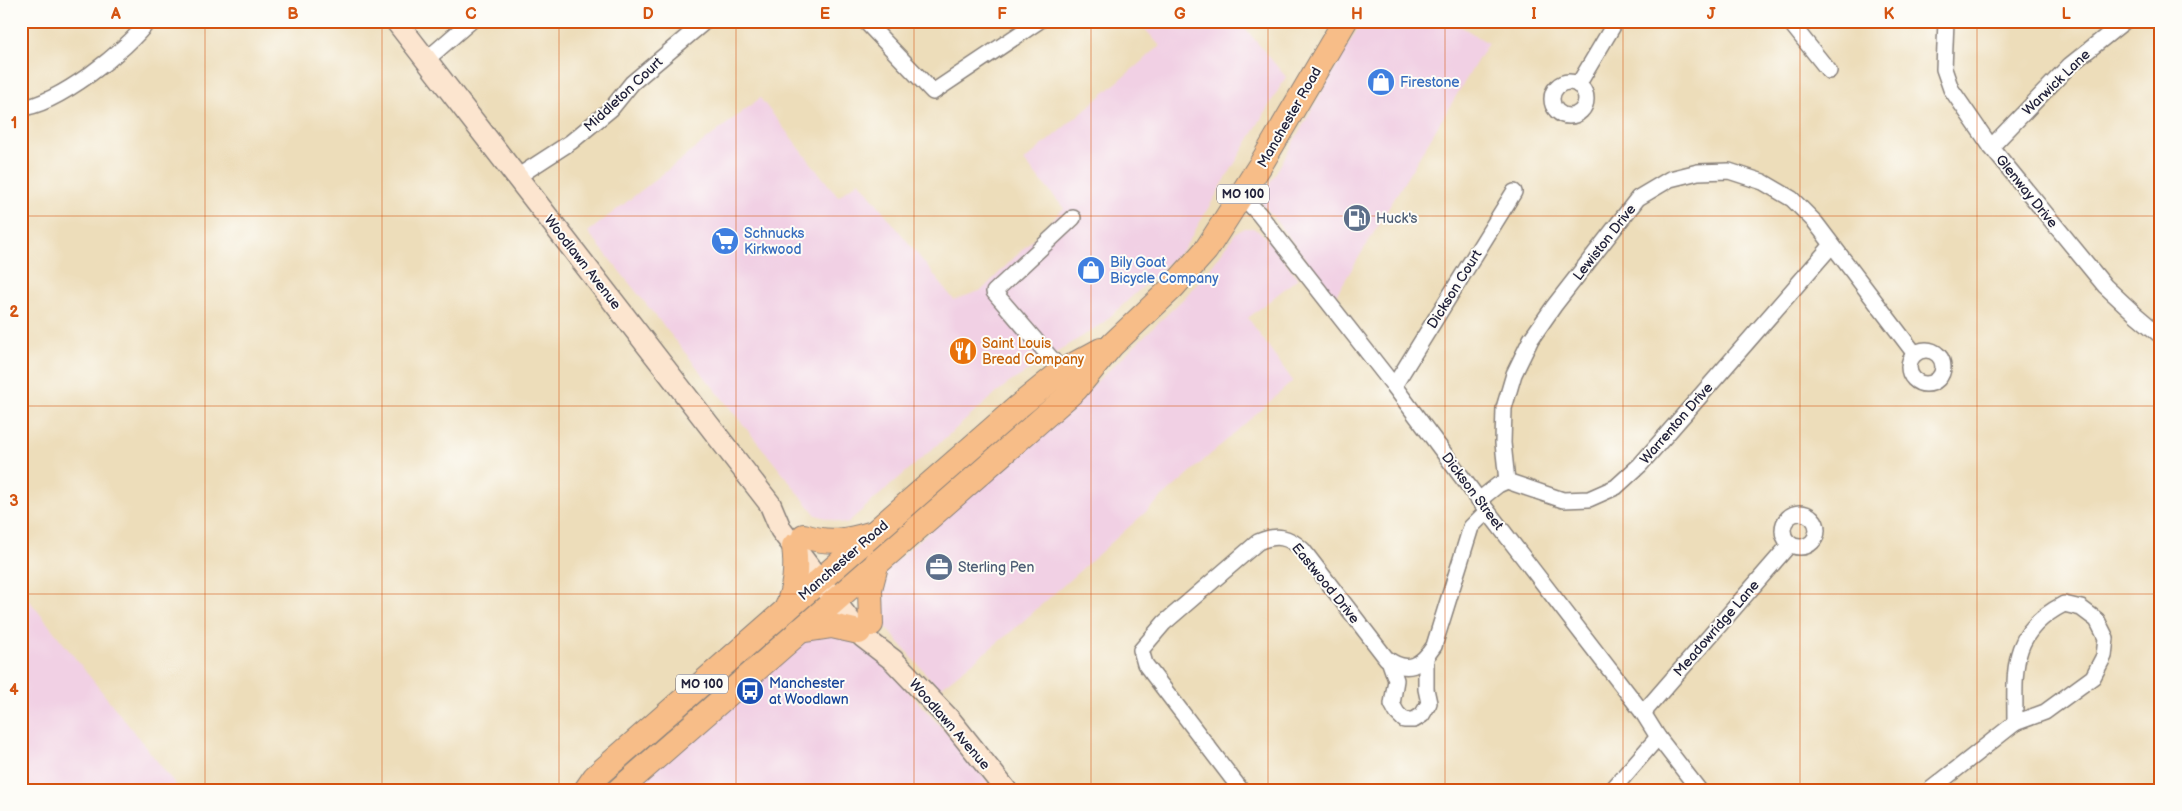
<svg xmlns="http://www.w3.org/2000/svg" width="2182" height="811" font-family="'Balsamiq Sans',sans-serif">
  <style>
    .built { fill: #f1d0e4 }
    .lines { fill: none; stroke-linecap: round; stroke-linejoin: round }
    .street-casing { stroke: #88807a; stroke-width: 18 }
    .secondary-casing { stroke: #88807a; stroke-width: 24 }
    .primary-casing { stroke: #88807a; stroke-width: 26 }
    .street { stroke: #fff; stroke-width: 15 }
    .secondary { stroke: #fce5cf; stroke-width: 21 }
    .primary { stroke: #f7bd88; stroke-width: 24 }
    .grid { fill: none; stroke: #d45411; stroke-width: 1; stroke-opacity: 0.55 }
    .labels { text-anchor: middle; stroke-width: 4; stroke-linejoin: round; paint-order: stroke }
    .shield { fill: #fdfcf7; stroke: #646373; stroke-width: 1 }
    .shield-label { font-size: 12px; font-weight: bold; fill: #22223b }
    .shop-label { font-size: 14px; fill: #366cbe; stroke: #fdfcf7; text-anchor: start }
    .street-label { font-size: 14px; fill: #22223b; stroke: #fdfcf7 }
    .service-label { font-size: 14px; fill: #4e5e75; stroke: #fdfcf7; text-anchor: start }
    .food-label { font-size: 14px; fill: #c56008; stroke: #fdfcf7; text-anchor: start }
    .transit-label { font-size: 14px; fill: #164399; stroke: #fdfcf7; text-anchor: start }
    .neatline { fill: none; stroke: #d45411; stroke-width: 2 }
    .grid-label { font-size: 16px; text-anchor: middle; font-weight: bold; fill: #d45411 }
  </style>
  <rect width="100%" height="100%" fill="#fdfcf7"/>
  <filter id="ink" filterUnits="userSpaceOnUse"><feTurbulence type="fractalNoise" baseFrequency=".02" numOctaves="2"/><feDisplacementMap in="SourceGraphic" scale="10" xChannelSelector="R" yChannelSelector="G"/><feConvolveMatrix kernelMatrix="1 2 1 2 8 2 1 2 1" color-interpolation-filters="sRGB"/></filter>
  <filter id="wash" filterUnits="userSpaceOnUse"><feTurbulence type="fractalNoise" baseFrequency=".0096" numOctaves="4" result="noise"/><feDisplacementMap in="SourceGraphic" scale="20" xChannelSelector="R" yChannelSelector="G"/><feGaussianBlur stdDeviation="1.12" result="paint"/><feColorMatrix in="noise" values="0 0 0 0 0 0 0 0 0 0 0 0 0 0 0 0 0 1.4 0 .05"/><feComposite in="paint" operator="in"/></filter>
  <g filter="url(#wash)">
    <rect width="100%" height="100%" fill="#edddba"/>
    <!-- built -->
    <g class="built">
      <path d="M1138 21H1239L1286 77 1184 249 1103 323 1006 385 846 524 816 515 588 232 760 98 838 197 859 181 954 300 982 290 1064 208 1024 161 1160 46Z"/>
      <path d="M1362 21H1452L1488 43 1335 297 1262 203 1261 199Z"/>
      <path d="M1244 228H1253L1264 235 1298 278 1248 318 1293 381 1012 631 939 689 885 626 877 613 882 573 1084 394 1184 298 1210 269 1235 234Z"/>
      <path d="M21 590 180 790H21Z"/>
      <path d="M831 631 871 651 954 741 995 790H630L797 643Z"/>
    </g>
  </g>
  <g filter="url(#ink)">
    <g class="lines">
      <defs>
        <g id="street">
          <path d="M865 21 933 92 1039 21"/>
          <path d="M1789 21 1829 71"/>
          <path d="M1946 21 1944 69 1951 89 1991 147 2105 286 2135 314 2161 336"/>
          <path d="M426 60 471 21"/>
          <circle cx="1569" cy="99" r="17"/>
          <path d="M1578 85 1616 21"/>
          <path d="M21 108C55 106 129 49 148 21"/>
          <path d="M1991 147 2070 65 2125 21"/>
          <path d="M517 177 571 142 611 109 632 83 702 24"/>
          <path d="M1242 196 1259 214 1394 386 1479 500 1643 713 1658 737 1699 790"/>
          <circle cx="1926" cy="367" r="17"/>
          <path d="M1062 371 994 292 1073 218"/>
          <path d="M1394 386 1514 192"/>
          <path d="M1507 481 1503 443 1504 408 1514 374 1531 339 1554 306 1638 198 1670 179 1698 172 1729 171 1763 182 1792 199 1815 222 1915 354"/>
          <path d="M1479 500 1498 485 1507 481 1563 500 1589 499 1616 487 1640 465 1832 245"/>
          <circle cx="1800" cy="530" r="17"/>
          <path d="M2064 604 2081 608 2097 620 2106 638 2104 656 2093 677 2045 712 2015 723C2015 669 2009 632 2064 604Z"/>
          <path d="M1389 660 1396 680 1392 704 1397 713 1404 720H1414L1422 715 1429 703 1426 689V659"/>
          <path d="M1643 713 1790 544"/>
          <path d="M1241 790 1145 664 1141 650 1164 623 1258 542C1277 534 1288 536 1303 550L1386 658C1407 674 1421 666 1434 646L1471 527 1487 511"/>
          <path d="M1612 790 1658 737"/>
          <path d="M1930 790 2015 723"/>
        </g>
        <path id="secondary" d="M396 21 770 504 781 530 847 617 863 637 893 660 951 721 1006 790"/>
        <g id="primary">
          <path d="M804 536C828 544 847 541 870 534"/>
          <path d="M786 610C795 587 797 570 794 546"/>
          <path d="M871 624 870 589 877 562"/>
          <path d="M799 631 832 626 859 632"/>
          <path d="M586 790 595 777 1019 406 1062 371 1101 350"/>
          <path d="M619 790 1076 389 1112 345 1172 288 1206 250 1261 164 1345 21"/>
        </g>
      </defs>
      <!-- street casing -->
      <use href="#street" class="street-casing"/>
      <!-- secondary casing -->
      <use href="#secondary" class="secondary-casing"/>
      <!-- primary casing -->
      <use href="#primary" class="primary-casing"/>
      <!-- street -->
      <use href="#street" class="street"/>
      <!-- secondary -->
      <use href="#secondary" class="secondary"/>
      <!-- primary -->
      <use href="#primary" class="primary"/>
    </g>
  </g>
  <!-- grid -->
  <path class="grid" d="M205 21V790M382 21V790M559 21V790M736 21V790M914 21V790M1091 21V790M1268 21V790M1445 21V790M1623 21V790M1800 21V790M1977 21V790M21 216H2161M21 406H2161M21 594H2161"/>
  <!-- icons -->
  <defs>
    <symbol id="shop-disc" viewBox="-11 -11 22 22"><circle r="9.5" fill="#3f7fe0" stroke="#fdfcf7"/><path d="M-5-2.5h2.3a2.7 3.5 0 0 1 5.4 0H5L5.5 6h-11ZM-1.5-2.5h3a1.5 2.3 0 0 0-3 0Z" fill="#fff"/></symbol>
    <symbol id="fuel-disc" viewBox="-11 -11 22 22"><circle r="9.5" fill="#5c6f8a" stroke="#fdfcf7"/><path d="M-5.5-6h7V0h2V4h1.3V-2.5L3-4.5l.8-.8L6-3V5H2.5V1h-1V6h-7ZM-4.2-4.7v3.2H.2V-4.7Z" fill="#fff"/></symbol>
    <symbol id="supermarket-disc" viewBox="-11 -11 22 22"><circle r="9.5" fill="#3f7fe0" stroke="#fdfcf7"/><path d="M-6-5.5h2.5l.6 2H6L4.5 2H-2.5L-4.4-4H-6ZM-1.5 3.2a1.3 1.3 0 1 0 .1 0ZM3 3.2a1.3 1.3 0 1 0 .1 0Z" fill="#fff"/></symbol>
    <symbol id="restaurant-disc" viewBox="-11 -11 22 22"><circle r="9.5" fill="#e8710a" stroke="#fdfcf7"/><path d="M-5-6h1v4h1v-4h1v4h1v-4h1v5L-1.5 .5V6h-2V.5L-5-1ZM5-6V6H3V1.5H1.5Q1.5-4 5-6Z" fill="#fff"/></symbol>
    <symbol id="office-disc" viewBox="-11 -11 22 22"><circle r="9.5" fill="#5c6f8a" stroke="#fdfcf7"/><path d="M-6-3h4V-5.5h4V-3h4V5H-6ZM-1-4.5V-3h2v-1.5ZM-6 0V1H6V0Z" fill="#fff"/></symbol>
    <symbol id="bus-disc" viewBox="-11 -11 22 22"><circle r="9.5" fill="#1a4fb4" stroke="#fdfcf7"/><path d="M-5-6H5V4H4V6H2V4H-2V6H-4V4H-5ZM-3.5-4V0h7V-4ZM-3.5 1.2v1.5H-2V1.2ZM2 1.2v1.5H3.5V1.2Z" fill="#fff"/></symbol>
  </defs>
  <g fill-rule="evenodd">
    <use href="#shop-disc" x="1365" y="66" width="32" height="32"/>
    <use href="#fuel-disc" x="1341" y="202" width="32" height="32"/>
    <use href="#supermarket-disc" x="709" y="225" width="32" height="32"/>
    <use href="#shop-disc" x="1075" y="254" width="32" height="32"/>
    <use href="#restaurant-disc" x="947" y="335" width="32" height="32"/>
    <use href="#office-disc" x="923" y="551" width="32" height="32"/>
    <use href="#bus-disc" x="734" y="675" width="32" height="32"/>
  </g>
  <g class="labels">
    <!-- shield labels -->
    <g class="shield">
      <rect x="1217" y="184.5" width="52" height="19" rx="4"/>
      <rect x="676" y="674.5" width="52" height="19" rx="4"/>
    </g>
    <g class="shield-label">
      <text x="1243" y="198">MO 100</text>
      <text x="702" y="688">MO 100</text>
    </g>
    <!-- shop labels -->
    <g class="shop-label">
      <text x="1400" y="87">Firestone</text>
      <text x="744" y="238">Schnucks<tspan x="744" dy="16">Kirkwood</tspan></text>
      <text x="1110" y="267">Bily Goat<tspan x="1110" dy="16">Bicycle Company</tspan></text>
    </g>
    <!-- street labels -->
    <g class="street-label">
      <text transform="translate(2056 82) rotate(-44)" y="5">Warwick Lane</text>
      <text transform="translate(623 94) rotate(-43)" y="5">Middleton Court</text>
      <text transform="translate(1289 117) rotate(-60)" y="5">Manchester Road</text>
      <text transform="translate(2027 191) rotate(51)" y="5">Glenway Drive</text>
      <text transform="translate(1604 242) rotate(-52)" y="5">Lewiston Drive</text>
      <text transform="translate(583 262) rotate(52)" y="5">Woodlawn Avenue</text>
      <text transform="translate(1454 289) rotate(-58)" y="5">Dickson Court</text>
      <text transform="translate(1676 423) rotate(-49)" y="5">Warrenton Drive</text>
      <text transform="translate(1473 491) rotate(53)" y="5">Dickson Street</text>
      <text transform="translate(843 560) rotate(-41)" y="5">Manchester Road</text>
      <text transform="translate(1326 583) rotate(51)" y="5">Eastwood Drive</text>
      <text transform="translate(1716 628) rotate(-49)" y="5">Meadowridge Lane</text>
      <text transform="translate(950 724) rotate(49)" y="5">Woodlawn Avenue</text>
    </g>
    <!-- service labels -->
    <g class="service-label">
      <text x="1376" y="223">Huck's</text>
      <text x="958" y="572">Sterling Pen</text>
    </g>
    <!-- food labels -->
    <g class="food-label">
      <text x="982" y="348">Saint Louis<tspan x="982" dy="16">Bread Company</tspan></text>
    </g>
    <!-- transit labels -->
    <g class="transit-label">
      <text x="769" y="688">Manchester<tspan x="769" dy="16">at Woodlawn</tspan></text>
    </g>
  </g>
  <!-- margin -->
  <rect width="2182" height="811" fill="none" stroke="#fdfcf7" stroke-width="55"/>
  <rect x="28" y="28" width="2126" height="756" class="neatline"/>
  <g class="grid-label">
    <text x="116" y="19">A</text>
    <text x="293" y="19">B</text>
    <text x="471" y="19">C</text>
    <text x="648" y="19">D</text>
    <text x="825" y="19">E</text>
    <text x="1002" y="19">F</text>
    <text x="1180" y="19">G</text>
    <text x="1357" y="19">H</text>
    <text x="1534" y="19">I</text>
    <text x="1711" y="19">J</text>
    <text x="1889" y="19">K</text>
    <text x="2066" y="19">L</text>
    <text x="14" y="128">1</text>
    <text x="14" y="317">2</text>
    <text x="14" y="506">3</text>
    <text x="14" y="695">4</text>
  </g>
</svg>
